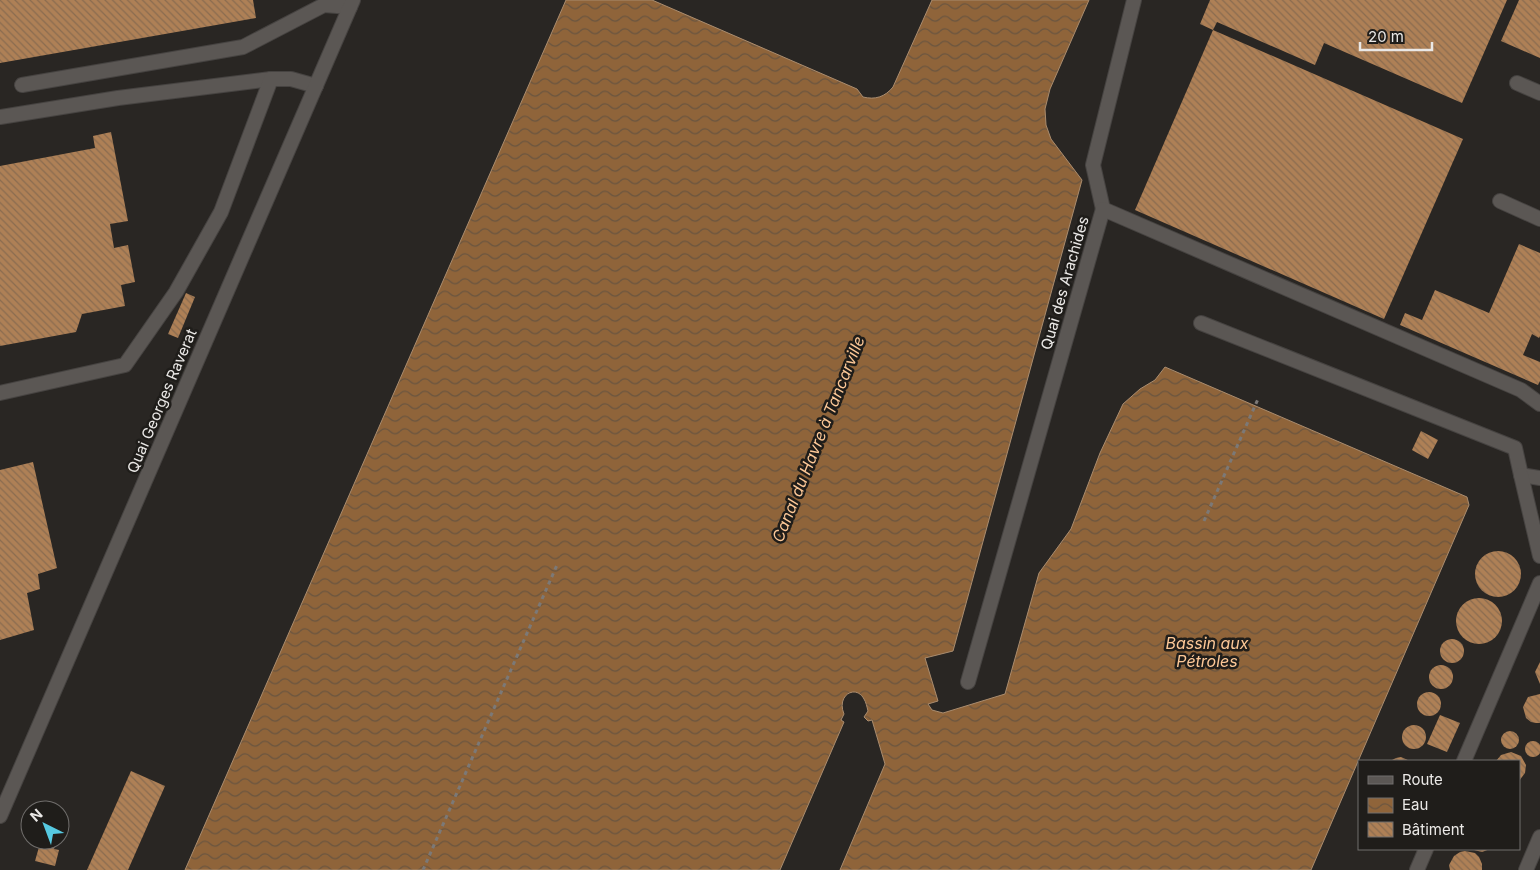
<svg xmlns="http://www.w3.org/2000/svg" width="1540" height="870" font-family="Inter,sans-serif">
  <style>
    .water { fill: url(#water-waves); stroke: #aa8c6e }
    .building { fill: url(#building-back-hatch) }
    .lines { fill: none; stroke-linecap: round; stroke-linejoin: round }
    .service-casing { stroke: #464341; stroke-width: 16 }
    .minor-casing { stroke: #464341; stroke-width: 16 }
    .path { stroke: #7c7977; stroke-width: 3; stroke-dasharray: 4 4; stroke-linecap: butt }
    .service { stroke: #5b5754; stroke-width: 14 }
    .minor { stroke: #5b5754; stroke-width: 14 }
    .labels { text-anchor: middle; stroke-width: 5; stroke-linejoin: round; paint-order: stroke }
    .street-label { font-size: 15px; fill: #eae8e6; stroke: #1f1d1a }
    .water-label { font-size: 16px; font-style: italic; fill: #fdc897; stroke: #1f1d1a }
  </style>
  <defs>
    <pattern id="water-waves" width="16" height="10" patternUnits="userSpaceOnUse" patternTransform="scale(1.25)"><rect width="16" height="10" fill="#8f643a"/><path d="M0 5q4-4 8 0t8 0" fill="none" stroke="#6a5540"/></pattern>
    <pattern id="building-back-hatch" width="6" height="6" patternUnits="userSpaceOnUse" patternTransform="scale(1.25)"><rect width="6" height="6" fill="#ae8056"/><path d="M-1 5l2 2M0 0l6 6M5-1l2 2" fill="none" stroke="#8a6c50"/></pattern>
  </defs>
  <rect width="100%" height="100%" fill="#292623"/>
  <!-- water -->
  <path class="water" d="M566 0H652L857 89 863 97C875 100 885 97 893 87L932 0H1089L1050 89 1045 109 1046 125 1051 139 1082 180 953 651 925 658 938 701 928 704 932 710 943 713 1005 694 1039 573 1071 529 1100 453 1123 404 1140 389 1155 380 1165 367 1467 497 1469 505 1311 870H840L885 764 872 720 868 721 864 717 868 711C867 707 866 702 864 699 856 684 836 695 844 714L841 720 844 722 780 870H185Z"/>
  <!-- building -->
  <g class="building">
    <path d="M0 0H253L256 18 0 63Z"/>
    <path d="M1210 0H1507L1462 103 1324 43 1315 65 1217 22 1213 30 1200 24Z"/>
    <path d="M1519 0H1540V58L1501 41Z"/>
    <path d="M1213 30 1463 139 1384 319 1135 210Z"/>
    <path d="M111 132 128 221 110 224 114 248 128 245 135 282 121 285 125 306 82 314 76 332 0 346V166L95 148 93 136Z"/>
    <path d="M1519 244 1540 253V336L1539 338 1532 334 1523 355 1540 362V381L1538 385 1400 325 1405 313 1422 320 1435 290 1489 313Z"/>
    <path d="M186 293 195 297 178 338 168 334Z"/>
    <path d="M1421 431 1438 440 1428 459 1412 450Z"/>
    <path d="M33 462 57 568 38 574 40 589 27 593 34 630 0 640V470Z"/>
    <circle cx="1498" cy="574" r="23"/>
    <circle cx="1479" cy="621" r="23"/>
    <circle cx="1452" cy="651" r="12"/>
    <path d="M1540 662V684L1535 672Z"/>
    <circle cx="1441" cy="677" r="12"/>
    <circle cx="1429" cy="704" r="12"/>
    <path d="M1540 694V723H1536L1531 722 1526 718 1523 707 1528 697Z"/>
    <path d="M1440 715 1460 723 1447 752 1427 744Z"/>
    <circle cx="1414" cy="737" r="12"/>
    <circle cx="1510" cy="740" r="9"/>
    <circle cx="1533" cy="749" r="8"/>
    <path d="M1511 752 1521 756 1526 765 1525 773 1519 781V761H1496L1501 755Z"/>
    <path d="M1401 757 1410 761H1390L1396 758Z"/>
    <path d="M131 771 165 786 128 870H87Z"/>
    <path d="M41 840H57L54 849 59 850 55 866 35 861Z"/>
    <path d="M1470 849H1490L1482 852Z"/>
    <path d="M1465 851 1475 853 1479 857 1482 864V870H1450L1449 865 1454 856 1460 852Z"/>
  </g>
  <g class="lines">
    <defs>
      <g id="service">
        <path d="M1517 83 1540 93"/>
        <path d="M22 85 243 47 324 5 350 7"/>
        <path d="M0 117 118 98 271 79"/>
        <path d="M1500 201 1540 219"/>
        <path d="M1103 209 1093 165 1134 0"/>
        <path d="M1201 323 1515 448 1521 475 1540 478"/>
        <path d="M0 393 125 365 176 292 221 212 271 79H291L316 86"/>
        <path d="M1521 475 1540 556"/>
        <path d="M1464 761 1540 583"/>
        <path d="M1417 870 1426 849"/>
        <path d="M1526 870 1540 837"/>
      </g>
      <g id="minor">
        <path d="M968 682 1103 209 1521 390 1540 404"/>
        <path d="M0 816 353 0"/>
      </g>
    </defs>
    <!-- service casing -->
    <use href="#service" class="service-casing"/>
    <!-- minor casing -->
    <use href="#minor" class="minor-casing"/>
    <!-- path -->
    <g class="path">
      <path d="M1204 521 1258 399"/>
      <path d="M423 870 557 565"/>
    </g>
    <!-- service -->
    <use href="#service" class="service"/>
    <!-- minor -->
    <use href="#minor" class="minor"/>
  </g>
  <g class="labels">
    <!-- street labels -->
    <g class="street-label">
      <text transform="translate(1065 283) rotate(-74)" y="5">Quai des Arachides</text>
      <text transform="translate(162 401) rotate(-67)" y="5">Quai Georges Raverat</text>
    </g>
    <!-- water labels -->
    <g class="water-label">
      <text transform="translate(818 439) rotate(-68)" y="6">Canal du Havre à Tancarville</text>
      <text x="1207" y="649">Bassin aux<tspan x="1207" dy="18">Pétroles</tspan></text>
    </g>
  </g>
  <!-- legend -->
  <rect x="1358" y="760" width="162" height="90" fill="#1f1d1a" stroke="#706e6c"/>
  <rect x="1368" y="776" width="25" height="8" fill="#5b5754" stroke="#706e6c"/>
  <text x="1402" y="785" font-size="15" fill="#eae8e6">Route</text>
  <rect x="1368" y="798" width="25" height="15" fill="url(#water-waves)" stroke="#706e6c"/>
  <text x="1402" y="810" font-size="15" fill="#eae8e6">Eau</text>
  <rect x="1368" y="822" width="25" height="15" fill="url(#building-back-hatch)" stroke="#706e6c"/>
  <text x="1402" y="835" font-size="15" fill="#eae8e6">Bâtiment</text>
  <!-- north arrow -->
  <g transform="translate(45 825) rotate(318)"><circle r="24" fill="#1f1d1a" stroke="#706e6c"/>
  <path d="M0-4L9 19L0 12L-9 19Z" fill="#56c9e1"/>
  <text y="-8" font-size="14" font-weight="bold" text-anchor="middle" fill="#eae8e6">N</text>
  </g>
  <!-- scale -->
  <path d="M1360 42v8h72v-8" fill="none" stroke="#eae8e6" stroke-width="2.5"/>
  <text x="1368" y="42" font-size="15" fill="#eae8e6" stroke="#1f1d1a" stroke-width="4" paint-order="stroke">20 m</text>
</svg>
